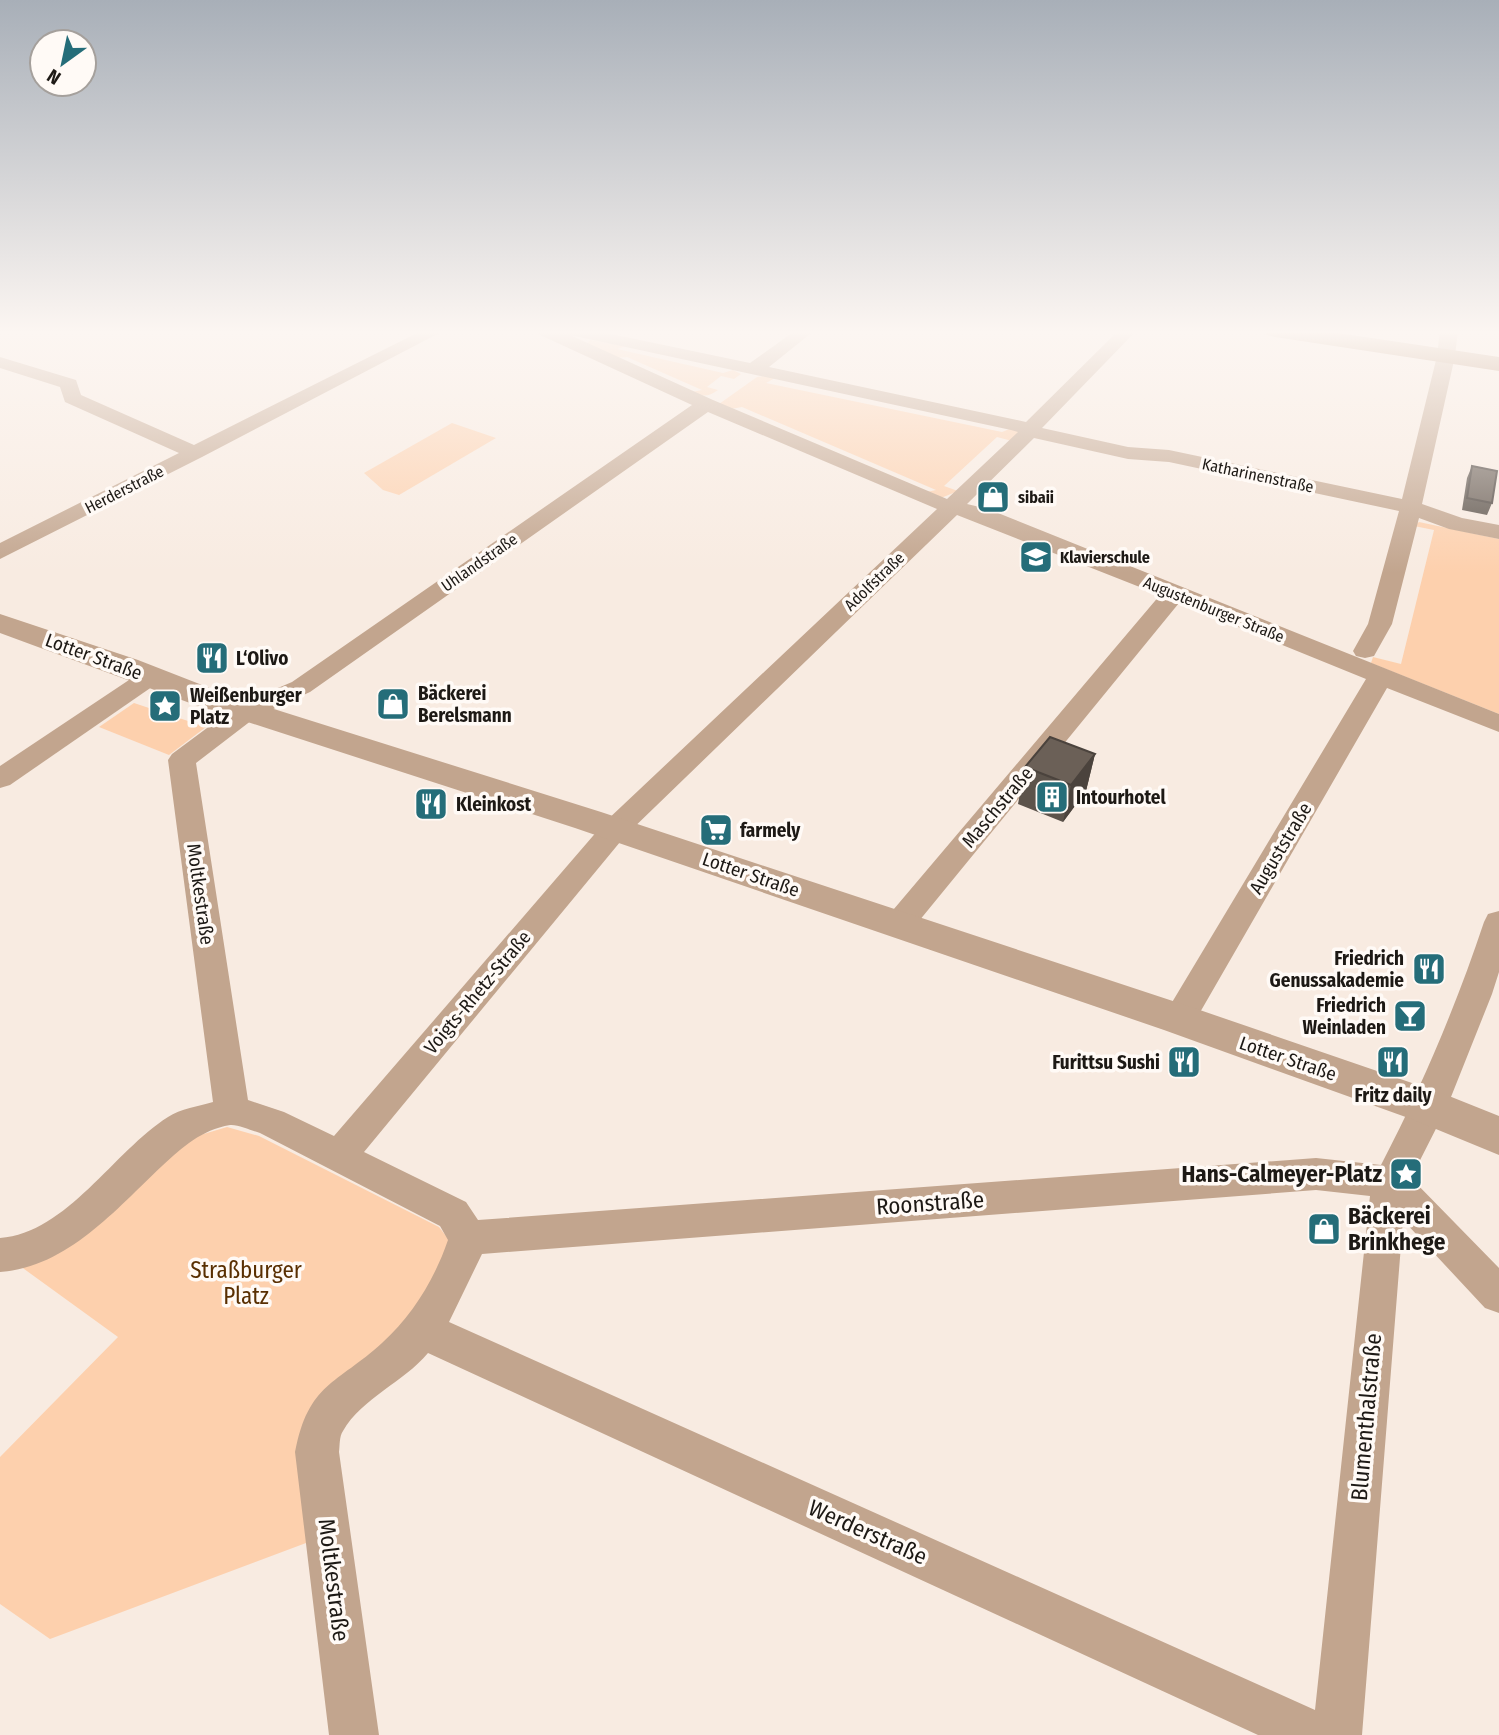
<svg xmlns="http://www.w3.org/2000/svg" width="1499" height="1735" font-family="'Fira Sans Condensed',sans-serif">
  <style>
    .green { fill: #fdd0ad }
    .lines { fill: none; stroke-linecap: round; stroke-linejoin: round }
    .minor { fill: #c2a58e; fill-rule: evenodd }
    .tertiary { fill: #c2a58e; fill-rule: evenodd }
    .secondary { fill: #ac825f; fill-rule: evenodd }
    .wall { fill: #5c534b }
    .shaded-wall { fill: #4b433d }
    .building { fill: #6b6057; stroke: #4b433d; stroke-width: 2 }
    .labels { text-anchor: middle; stroke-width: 7; stroke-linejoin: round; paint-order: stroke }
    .far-street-label { font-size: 16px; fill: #1d1915; stroke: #fffaf6 }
    .far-poi-label { font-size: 16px; font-weight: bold; fill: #1d1915; stroke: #fffaf6; text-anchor: start }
    .street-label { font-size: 19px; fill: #1d1915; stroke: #fffaf6 }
    .poi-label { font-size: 19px; font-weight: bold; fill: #1d1915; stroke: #fffaf6; text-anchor: start }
    .near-poi-label { font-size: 23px; font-weight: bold; fill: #1d1915; stroke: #fffaf6; text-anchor: end }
    .near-street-label { font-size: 23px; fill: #1d1915; stroke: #fffaf6 }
    .near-park-label { font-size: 23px; fill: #592f02; stroke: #fffaf6 }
  </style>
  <rect width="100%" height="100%" fill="#f8ebe1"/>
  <!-- green -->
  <g class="green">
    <path d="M590 340 626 346 617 349 723 373 733 370 741 374 734 379 721 376 707 387 718 390C708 397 703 397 692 392L702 390 627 357 614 358 586 344Z"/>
    <path d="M764 376 775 378 766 383 1002 432 1012 428 1019 432 1012 441 997 437 944 486 958 491 941 498 922 493 936 490 742 407 731 409 719 404 757 377Z"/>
    <path d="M452 423 496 438 399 495 383 490 364 473Z"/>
    <path d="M1419 522 1499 539V714L1371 663 1373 657 1401 664 1434 530 1414 526Z"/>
    <path d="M134 703 206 727 169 755 99 727Z"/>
    <path d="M227 1127 259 1136 439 1227 450 1241 444 1262 409 1322 335 1389 314 1540 50 1639 0 1604V1457L118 1337 20 1266 187 1139Z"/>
  </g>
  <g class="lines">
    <!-- minor -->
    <g class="minor">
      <path d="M423 330H445L202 457 0 559V543L179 453 65 402 60 387 0 368V357L76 380 81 395 194 445Z"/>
      <path d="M536 330H558L567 334 566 330H592L750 363 796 330H815L769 367 1026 422 1119 330H1137L1042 428 1128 447 1169 450 1402 499 1437 356 1440 330H1458L1455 356 1422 504 1462 518 1499 525V539L1449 529 1419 518 1392 624 1374 656 1365 658 1356 656 1353 651 1368 624 1399 511 1169 462 1128 459 1034 438 967 504 988 509 1499 714V732L1387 688 1191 1028 1179 1032 1167 1028 1162 1019 1366 679 1179 603 910 932 899 935 888 932 883 924 888 916 1160 595 957 515 625 836 364 1152 466 1202 478 1220 1316 1158 1381 1165C1422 1086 1456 1006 1484 922L1488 914 1499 911V972L1492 994 1447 1107 1411 1178 1499 1268V1313L1485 1308 1403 1220 1362 1735H1258L428 1353C404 1382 362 1398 343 1431 339 1437 340 1445 339 1452L379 1735H329L295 1452C308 1383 337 1384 382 1343 413 1315 435 1278 448 1240L440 1226 260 1133C252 1131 238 1124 230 1125 201 1130 183 1147 162 1166 116 1209 68 1267 0 1272V1238C67 1233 114 1151 168 1117 180 1109 199 1106 213 1102L168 760 172 754 238 705 292 682 692 405 538 334ZM570 335 1011 430 1018 432 947 499 713 400ZM708 412 937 509 605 822 334 1136 284 1112 248 1100 196 763 256 717 310 692ZM1316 1190 1370 1196 1315 1710 449 1322 482 1254Z"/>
      <path d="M150 669 159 672 163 677 159 682 10 785 0 788V766L141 672Z"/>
    </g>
    <!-- tertiary -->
    <path class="tertiary" d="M0 614 138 660 220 692 601 812 1194 1008 1444 1094 1499 1116V1155L1414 1120 1164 1030 575 828 198 706 0 633Z"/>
    <!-- secondary -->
    <path class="secondary" d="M1264 330H1318L1499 357V371L1275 337 1267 335Z"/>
  </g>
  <!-- wall -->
  <g class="wall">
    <path d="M1472 466 1492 503 1487 515 1462 510 1467 478Z"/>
    <path d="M1095 754 1086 791 1063 822 1018 804 1025 767Z"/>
  </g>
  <!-- shaded-wall -->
  <path class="shaded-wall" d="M1095 754 1086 791 1063 822 1071 785Z"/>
  <!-- building -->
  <g class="building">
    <path d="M1472 466 1497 471 1492 503 1467 498Z"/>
    <path d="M1050 737 1095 754 1071 785 1025 767Z"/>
  </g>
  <!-- sky -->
  <linearGradient id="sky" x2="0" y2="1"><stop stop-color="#a8afb8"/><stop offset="0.58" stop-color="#fcf6f2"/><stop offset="1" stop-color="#fcf6f2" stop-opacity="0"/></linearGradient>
  <rect width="1499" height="573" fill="url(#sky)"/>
  <!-- icons -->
  <defs>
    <symbol id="shop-square" viewBox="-11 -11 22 22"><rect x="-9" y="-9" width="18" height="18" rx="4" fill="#256d79" stroke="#fffaf6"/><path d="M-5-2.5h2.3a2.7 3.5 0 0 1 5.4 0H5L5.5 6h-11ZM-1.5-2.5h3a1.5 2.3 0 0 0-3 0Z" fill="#fff"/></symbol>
    <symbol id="school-square" viewBox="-11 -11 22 22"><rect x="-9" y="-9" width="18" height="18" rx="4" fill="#256d79" stroke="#fffaf6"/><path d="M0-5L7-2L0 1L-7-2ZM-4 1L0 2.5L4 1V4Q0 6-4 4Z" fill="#fff"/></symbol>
    <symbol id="restaurant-square" viewBox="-11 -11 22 22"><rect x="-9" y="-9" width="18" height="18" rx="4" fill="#256d79" stroke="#fffaf6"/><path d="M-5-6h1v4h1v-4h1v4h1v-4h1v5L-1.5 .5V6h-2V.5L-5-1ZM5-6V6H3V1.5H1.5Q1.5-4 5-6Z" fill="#fff"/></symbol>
    <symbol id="sight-square" viewBox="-11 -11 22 22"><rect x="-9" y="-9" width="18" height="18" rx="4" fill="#256d79" stroke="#fffaf6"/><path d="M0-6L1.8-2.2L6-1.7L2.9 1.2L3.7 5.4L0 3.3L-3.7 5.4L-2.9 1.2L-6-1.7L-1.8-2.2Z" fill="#fff"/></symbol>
    <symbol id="building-square" viewBox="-11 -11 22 22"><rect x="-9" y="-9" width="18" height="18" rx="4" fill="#256d79" stroke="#fffaf6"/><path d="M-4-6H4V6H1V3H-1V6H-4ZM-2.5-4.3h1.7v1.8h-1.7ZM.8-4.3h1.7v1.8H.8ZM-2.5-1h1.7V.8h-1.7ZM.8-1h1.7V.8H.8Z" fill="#fff"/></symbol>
    <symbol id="supermarket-square" viewBox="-11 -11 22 22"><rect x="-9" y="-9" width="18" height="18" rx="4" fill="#256d79" stroke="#fffaf6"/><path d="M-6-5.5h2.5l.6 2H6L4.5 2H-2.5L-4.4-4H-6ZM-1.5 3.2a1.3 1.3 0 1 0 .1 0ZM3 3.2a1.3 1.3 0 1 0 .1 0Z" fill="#fff"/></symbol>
    <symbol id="bar-square" viewBox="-11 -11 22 22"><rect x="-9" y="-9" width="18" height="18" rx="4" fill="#256d79" stroke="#fffaf6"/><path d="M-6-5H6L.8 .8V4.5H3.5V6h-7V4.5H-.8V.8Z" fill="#fff"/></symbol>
  </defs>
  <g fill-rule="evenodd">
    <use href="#shop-square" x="974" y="478" width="38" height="38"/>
    <use href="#school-square" x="1017" y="538" width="38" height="38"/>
    <use href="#restaurant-square" x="193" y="639" width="38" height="38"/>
    <use href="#shop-square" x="374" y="685" width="38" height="38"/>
    <use href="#sight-square" x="146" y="687" width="38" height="38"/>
    <use href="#building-square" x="1033" y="778" width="38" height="38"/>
    <use href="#restaurant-square" x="412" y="785" width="38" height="38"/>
    <use href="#supermarket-square" x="697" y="811" width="38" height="38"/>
    <use href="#restaurant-square" x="1410" y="950" width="38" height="38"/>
    <use href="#bar-square" x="1391" y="997" width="38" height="38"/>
    <use href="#restaurant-square" x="1165" y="1043" width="38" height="38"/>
    <use href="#restaurant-square" x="1374" y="1043" width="38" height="38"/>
    <use href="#sight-square" x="1387" y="1155" width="38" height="38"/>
    <use href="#shop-square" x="1305" y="1210" width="38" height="38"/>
  </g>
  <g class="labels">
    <!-- far-street labels -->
    <g class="far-street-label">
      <text transform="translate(1258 475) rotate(12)" y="6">Katharinenstraße</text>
      <text transform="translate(124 489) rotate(-27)" y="6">Herderstraße</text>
      <text transform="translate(479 562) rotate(-35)" y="6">Uhlandstraße</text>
      <text transform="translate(874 581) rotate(-44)" y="6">Adolfstraße</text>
      <text transform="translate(1214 609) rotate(22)" y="6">Augustenburger Straße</text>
    </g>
    <!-- far-poi labels -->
    <g class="far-poi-label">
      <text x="1018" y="503">sibaii</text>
      <text x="1060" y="563">Klavierschule</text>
    </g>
    <!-- street labels -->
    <g class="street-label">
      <text transform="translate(94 656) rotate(20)" y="7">Lotter Straße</text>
      <text transform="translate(997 807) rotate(-50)" y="7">Maschstraße</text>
      <text transform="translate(1280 848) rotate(-59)" y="7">Auguststraße</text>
      <text transform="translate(751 874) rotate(19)" y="7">Lotter Straße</text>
      <text transform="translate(201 894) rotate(82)" y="7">Moltkestraße</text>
      <text transform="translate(477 992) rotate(-50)" y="7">Voigts-Rhetz-Straße</text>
      <text transform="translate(1288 1058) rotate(19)" y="7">Lotter Straße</text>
    </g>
    <!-- poi labels -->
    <g class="poi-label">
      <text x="236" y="665">L‘Olivo</text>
      <text x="418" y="700">Bäckerei<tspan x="418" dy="22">Berelsmann</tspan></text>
      <text x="190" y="702">Weißenburger<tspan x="190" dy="22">Platz</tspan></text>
      <text x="1076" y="804">Intourhotel</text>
      <text x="456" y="811">Kleinkost</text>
      <text x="740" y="837">farmely</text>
      <text x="1404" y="965" text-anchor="end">Friedrich<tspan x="1404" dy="22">Genussakademie</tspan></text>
      <text x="1386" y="1012" text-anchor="end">Friedrich<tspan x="1386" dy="22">Weinladen</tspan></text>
      <text x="1160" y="1069" text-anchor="end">Furittsu Sushi</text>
      <text x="1393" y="1102" text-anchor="middle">Fritz daily</text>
    </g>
    <!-- near-poi labels -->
    <g class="near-poi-label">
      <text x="1382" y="1182">Hans-Calmeyer-Platz</text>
      <text x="1348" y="1224" text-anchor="start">Bäckerei<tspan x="1348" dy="26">Brinkhege</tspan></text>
    </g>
    <!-- near-street labels -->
    <g class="near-street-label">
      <text transform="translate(930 1203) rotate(-4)" y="8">Roonstraße</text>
      <text transform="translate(1366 1417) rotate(-85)" y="8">Blumenthalstraße</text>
      <text transform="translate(868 1532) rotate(24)" y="8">Werderstraße</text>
      <text transform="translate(334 1580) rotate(83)" y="8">Moltkestraße</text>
    </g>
    <!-- near-park labels -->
    <g class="near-park-label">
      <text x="246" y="1278">Straßburger<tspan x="246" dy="26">Platz</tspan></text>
    </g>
  </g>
  <!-- north arrow -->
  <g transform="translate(63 63) rotate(213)"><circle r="33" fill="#fffaf6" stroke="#a5a09c" stroke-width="2"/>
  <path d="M0-5L12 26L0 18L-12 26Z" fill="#256d79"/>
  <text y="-10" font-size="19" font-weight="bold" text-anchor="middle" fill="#1d1915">N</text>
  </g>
</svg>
